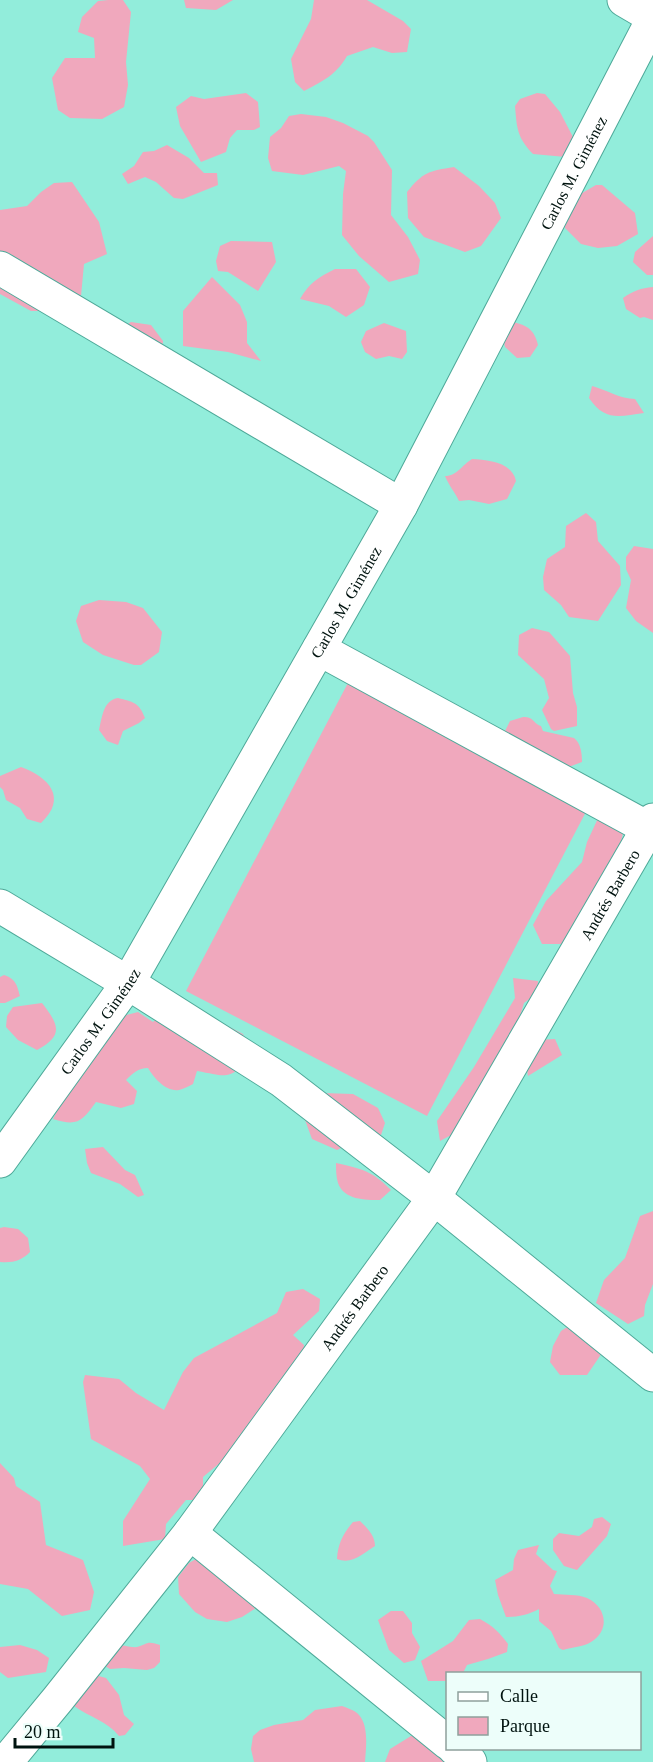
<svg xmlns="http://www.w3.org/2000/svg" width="653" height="1762" font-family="'Times New Roman',serif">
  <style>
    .green { fill: #f0a8bd }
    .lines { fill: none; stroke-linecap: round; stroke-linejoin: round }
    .street-casing { stroke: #4ea999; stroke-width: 35 }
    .secondary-casing { stroke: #4ea999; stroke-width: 35 }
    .street { stroke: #fff; stroke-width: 33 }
    .secondary { stroke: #fff; stroke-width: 33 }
    .labels { text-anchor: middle; stroke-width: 6; stroke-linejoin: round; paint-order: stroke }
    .street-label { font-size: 16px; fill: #00130f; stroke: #edfefa }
  </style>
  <rect width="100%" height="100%" fill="#92eddb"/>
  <!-- green -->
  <g class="green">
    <path d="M108 0H123L131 12 126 62 128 85 124 107 102 119 70 118 58 110 52 78 65 58H95L94 38 78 32 82 17 98 1Z"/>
    <path d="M184 0H233L216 10 186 8Z"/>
    <path d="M314 0H367L403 21 411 29 407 52 392 53 373 47 347 56C336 75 323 81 304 91L295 82 291 59 311 19Z"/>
    <path d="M246 93 258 102 260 127 254 130H237L230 138 226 152 201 162 180 126 176 107 191 96 204 99Z"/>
    <path d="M537 93 545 94 560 112 574 139 577 158 533 154C517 137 517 129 515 106L520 99Z"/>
    <path d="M301 114 326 117 343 123 368 136 374 142 392 170 391 215 408 237 420 260 418 274 389 282 359 256 342 235 343 194 346 171 339 166 303 175 272 171 268 158 270 137 281 128 289 116Z"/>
    <path d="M167 145 189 158 204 173H217L218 185 183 199 174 198 156 182 145 177 128 184 122 174 134 166 143 152 154 151Z"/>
    <path d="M454 167 479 186 495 203 501 218 481 246 465 252 424 237 408 218 407 192C423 172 429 171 454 167Z"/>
    <path d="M72 182 99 222 107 254 84 264 81 296 72 305 55 311H31L0 294V210L27 206 41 192 54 183Z"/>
    <path d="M596 185H602L635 213 638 234 617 246 598 248 581 244 565 228V203Z"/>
    <path d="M653 236V275H647L633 262 635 252Z"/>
    <path d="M231 241 272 242 276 262 258 291 228 272 218 271 216 261 220 246Z"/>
    <path d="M335 269H356L370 287 364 305 346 317 329 306 300 299C309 283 319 277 335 269Z"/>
    <path d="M212 277 240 305 247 322V343L261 361 228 352 183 346V311Z"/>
    <path d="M653 287V320L644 317 640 318 626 309 623 298C633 291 641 288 653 287Z"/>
    <path d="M131 322 151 325 163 341 162 351 122 328Z"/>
    <path d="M512 322C528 325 534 330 538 345L530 357 517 358 505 347 502 334Z"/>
    <path d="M384 323 406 331 407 352 402 359 389 356 376 359 365 352 361 342 366 331Z"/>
    <path d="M592 386C607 390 620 399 635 399L644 413C620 416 605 422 589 398Z"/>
    <path d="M472 459C488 460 512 462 516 481L507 499 489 504 469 500 459 501C455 492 449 486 445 476 457 476 462 465 472 459Z"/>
    <path d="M586 513 596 522 598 541 620 566 621 585 598 621 569 617 561 605 544 590 543 577 547 559 565 547 566 526Z"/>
    <path d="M634 546 653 549V633L636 621 626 608 631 580 626 569V557Z"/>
    <path d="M99 600 126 602 143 608 162 632 159 652 141 665H134L103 655 83 642 76 621 81 606Z"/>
    <path d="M532 628 549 632 570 656 573 693 577 707V726L554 731 551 729 542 710 549 698 544 679 518 655 519 635Z"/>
    <path d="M349 681 589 806 427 1116 186 991Z"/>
    <path d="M118 698C133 702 139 702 145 718L139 723 123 731 118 745 107 741 99 730C102 718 103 700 118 698Z"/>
    <path d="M523 717C535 717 532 723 541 726L543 731 574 738C581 743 582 754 582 762L566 768 504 733 510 721Z"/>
    <path d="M21 767C49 777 68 798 41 823L27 819 20 808 6 800 3 790 0 787V776Z"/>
    <path d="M600 814 623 833 611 883 563 944H542L533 925 546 901 582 862 587 842Z"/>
    <path d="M4 975C16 979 17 985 20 996L5 1003H0V977Z"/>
    <path d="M513 978 538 981 537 993 524 1003 512 1042 453 1134 440 1141 437 1121 474 1067 515 998Z"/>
    <path d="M42 1003C58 1024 65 1035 37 1050L18 1040 6 1027 7 1016 13 1007Z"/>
    <path d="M165 1011 222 1023 243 1034 253 1056C228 1080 230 1077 197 1071L193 1084C189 1086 183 1089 179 1090 166 1092 154 1078 148 1068 138 1068 133 1073 126 1080L137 1091 134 1104 121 1108 96 1102C82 1121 78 1127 53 1119L84 1057 115 1018 138 1012 153 1022Z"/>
    <path d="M555 1039 562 1055 528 1076 525 1057 536 1040Z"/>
    <path d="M322 1093 353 1094 378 1108 385 1123 380 1138 349 1144 337 1150 312 1139 301 1109Z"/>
    <path d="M103 1147 125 1170 135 1175 144 1195 138 1197 120 1184 91 1173 87 1163 85 1149Z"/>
    <path d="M336 1163C362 1169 371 1170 391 1190L380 1200C365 1200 344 1200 338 1183 336 1177 336 1169 336 1163Z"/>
    <path d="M653 1211V1284L645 1305 644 1316 628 1324 596 1303 604 1280 625 1258 640 1216Z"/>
    <path d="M4 1227 18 1229 28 1238 30 1252C21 1261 13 1263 0 1262V1228Z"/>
    <path d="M303 1289 320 1299 319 1311 293 1335 304 1345 302 1361 227 1457 203 1477V1492L194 1500H186L166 1524 165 1539 123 1546V1521L150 1479 140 1466 91 1439 83 1382 85 1375 119 1379 136 1393 164 1410 183 1372 194 1358 277 1313 286 1292Z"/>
    <path d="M578 1320 602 1353 587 1375H560L550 1362 553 1346 561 1331Z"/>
    <path d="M0 1463 14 1478 16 1486 40 1502 46 1545 83 1560 94 1592 90 1610 62 1616 28 1589 0 1584Z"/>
    <path d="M602 1517 611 1524 607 1536 577 1570 564 1566 553 1550V1539L559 1533 579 1536 592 1527 594 1519Z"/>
    <path d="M360 1521C367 1528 375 1535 375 1546 362 1554 352 1565 337 1559 338 1543 343 1534 353 1522Z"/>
    <path d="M539 1545 536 1554 553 1570 557 1571 550 1586 554 1594C565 1595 577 1594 587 1598 607 1607 610 1631 591 1642 583 1647 572 1647 563 1650L559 1648 551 1631 539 1621V1609C528 1615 518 1617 506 1617L498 1595 495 1580 513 1570 514 1559 518 1550Z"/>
    <path d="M201 1556 255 1570 256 1608 242 1617 227 1622 207 1619 195 1612 179 1594 178 1577 189 1563Z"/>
    <path d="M391 1611H403L412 1623V1633L420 1647 415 1660 404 1663 389 1650 378 1620Z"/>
    <path d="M480 1619C493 1626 500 1633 508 1644L507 1652 488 1659 467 1665 463 1673 448 1674 447 1681H428L421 1661 453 1641 469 1620Z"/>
    <path d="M107 1642C114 1643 131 1648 137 1647 148 1644 146 1640 160 1645V1662L154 1668 147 1670 124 1668 110 1669 100 1663Z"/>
    <path d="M20 1645 37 1650 49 1658 46 1672 8 1678 0 1672V1647Z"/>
    <path d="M95 1675 106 1678 119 1695 124 1715 134 1724 125 1735 119 1736C107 1721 89 1717 74 1706Z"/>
    <path d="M342 1706C347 1708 355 1710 359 1715 369 1726 366 1748 365 1762H254L251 1749 253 1736 260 1730 274 1725 303 1720 315 1710Z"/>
    <path d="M411 1736H441L470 1762H385L390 1749Z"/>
  </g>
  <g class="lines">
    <defs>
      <g id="street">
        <path d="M624 0 653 17"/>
        <path d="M0 268 401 505"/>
        <path d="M319 649 653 831"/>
        <path id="s1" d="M0 1161 128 983 401 505 653 19"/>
        <path d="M190 1533 448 1743"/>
        <path d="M454 1748 470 1762"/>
        <path id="s2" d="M6 1762 58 1699 190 1533 434 1198 653 820"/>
      </g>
      <path id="secondary" d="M0 906 128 983 281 1080 434 1198 653 1375"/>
    </defs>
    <!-- street casing -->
    <use href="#street" class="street-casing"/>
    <!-- secondary casing -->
    <use href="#secondary" class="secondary-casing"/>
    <!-- street -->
    <use href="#street" class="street"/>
    <!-- secondary -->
    <use href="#secondary" class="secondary"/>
  </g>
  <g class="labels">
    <!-- street labels -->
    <g class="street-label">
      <text dy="6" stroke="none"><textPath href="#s1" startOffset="1144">Carlos M. Giménez</textPath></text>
      <text dy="6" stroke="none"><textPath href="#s1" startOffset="658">Carlos M. Giménez</textPath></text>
      <text dy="6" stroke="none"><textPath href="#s2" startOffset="1059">Andrés Barbero</textPath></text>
      <text dy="6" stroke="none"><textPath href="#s1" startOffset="172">Carlos M. Giménez</textPath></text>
      <text dy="6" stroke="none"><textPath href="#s2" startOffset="573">Andrés Barbero</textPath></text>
    </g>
  </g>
  <!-- legend -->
  <rect x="446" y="1672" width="195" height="78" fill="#edfefa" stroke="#8ea09c" stroke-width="1.5"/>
  <rect x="458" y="1692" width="30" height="9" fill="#ffffff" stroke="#8ea09c" stroke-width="1.5"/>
  <text x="500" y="1702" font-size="18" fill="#00130f">Calle</text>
  <rect x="458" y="1717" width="30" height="18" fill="#f0a8bd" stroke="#8ea09c" stroke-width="1.5"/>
  <text x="500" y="1732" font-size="18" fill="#00130f">Parque</text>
  <!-- scale -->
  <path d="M15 1738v9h98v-9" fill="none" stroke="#00130f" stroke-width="3"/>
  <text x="24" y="1738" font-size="18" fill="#00130f" stroke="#edfefa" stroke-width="4.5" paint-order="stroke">20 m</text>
</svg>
